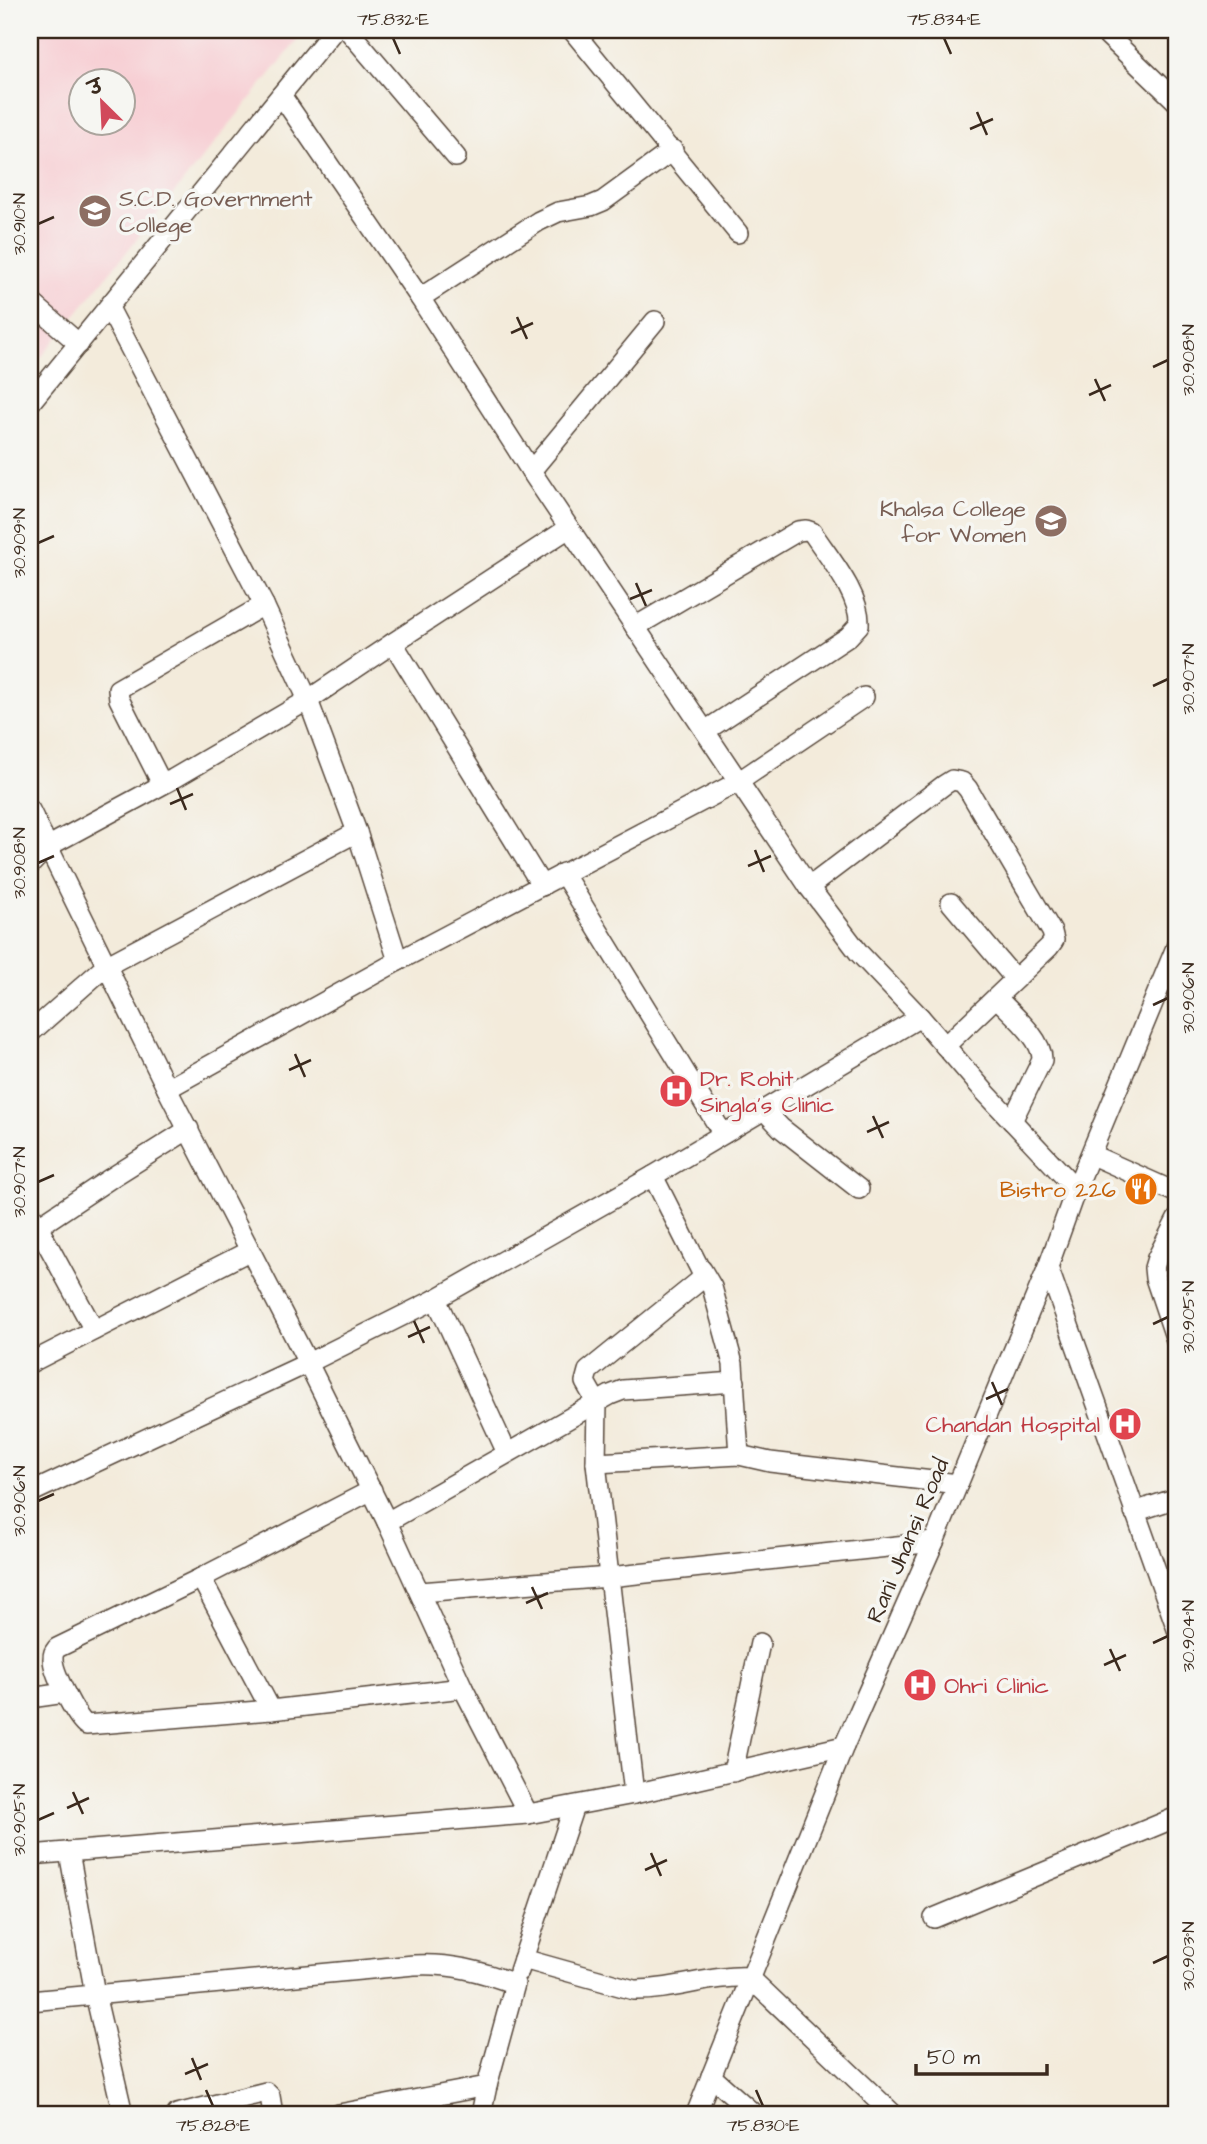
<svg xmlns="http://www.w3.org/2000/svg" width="1207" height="2144" font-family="'Architects Daughter','Playpen Sans Deva',sans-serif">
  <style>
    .built { fill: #f7cfd4; fill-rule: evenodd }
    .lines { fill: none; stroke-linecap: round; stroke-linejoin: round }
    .minor-casing { stroke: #57473a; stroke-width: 22 }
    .minor { stroke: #fff; stroke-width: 19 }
    .ticks { fill: none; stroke: #3b2a1e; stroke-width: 2.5 }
    .labels { text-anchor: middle; stroke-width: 7; stroke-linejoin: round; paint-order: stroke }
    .education-label { font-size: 23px; fill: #785e54; stroke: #f6f6f2; text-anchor: start }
    .health-label { font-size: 23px; fill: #be3a42; stroke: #f6f6f2; text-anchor: start }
    .food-label { font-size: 23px; fill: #c56008; stroke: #f6f6f2; text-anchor: end }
    .street-label { font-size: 23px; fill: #3b2a1e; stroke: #f6f6f2 }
    .neatline { fill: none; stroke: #3b2a1e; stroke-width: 2.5 }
    .ticks-label { font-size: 18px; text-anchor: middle; fill: #3b2a1e }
  </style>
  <rect width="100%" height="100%" fill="#f6f6f2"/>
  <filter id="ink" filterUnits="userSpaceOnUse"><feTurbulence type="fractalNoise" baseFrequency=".0143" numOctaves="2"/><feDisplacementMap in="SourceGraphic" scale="14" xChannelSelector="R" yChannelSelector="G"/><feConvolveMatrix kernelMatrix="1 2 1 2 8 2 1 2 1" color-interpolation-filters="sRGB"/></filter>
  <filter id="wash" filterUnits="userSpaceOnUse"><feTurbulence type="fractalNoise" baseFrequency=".00686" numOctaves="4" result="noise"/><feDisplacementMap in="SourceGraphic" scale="28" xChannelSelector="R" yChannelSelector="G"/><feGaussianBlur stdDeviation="1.57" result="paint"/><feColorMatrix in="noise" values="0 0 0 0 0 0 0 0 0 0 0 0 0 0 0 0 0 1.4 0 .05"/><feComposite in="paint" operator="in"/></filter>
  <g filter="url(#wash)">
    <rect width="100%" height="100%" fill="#f3ebdb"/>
    <!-- built -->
    <path class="built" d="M30 30H306L30 371ZM80 80H122V122H80Z"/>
  </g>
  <g filter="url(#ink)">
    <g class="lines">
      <defs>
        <g id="minor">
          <path d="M348 30 456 157"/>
          <path d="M572 30 738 233"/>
          <path d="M1102 30 1177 102"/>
          <path d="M281 95 420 298 531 471 809 887 859 953 920 1017 985 1092 1076 1189"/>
          <path d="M420 298 539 221 558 212 591 206 603 201 673 150"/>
          <path d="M30 301 79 344"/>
          <path d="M109 308 264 605 308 700 357 832 398 961"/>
          <path d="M30 403 334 30"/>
          <path d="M531 471 655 321"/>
          <path d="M635 627 798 531 806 530 812 532C829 558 861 595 859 625L848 637 705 731"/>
          <path d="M393 643 542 886"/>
          <path d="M162 784 119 699 118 689 264 605"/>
          <path d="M30 810 167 1089 308 1363 387 1522 463 1688 528 1814"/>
          <path d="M30 865 47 847 173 779 308 700 393 643 569 528"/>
          <path d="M563 873 723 1134"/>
          <path d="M809 887 944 785 952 780 962 782 968 789 1052 932 1054 940 1049 947 945 1046"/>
          <path d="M951 903 1015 979"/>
          <path d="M997 998C1011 1013 1043 1039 1042 1060L1012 1121"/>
          <path d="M30 1033 106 966 357 832"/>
          <path d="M167 1089 398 961 738 782 864 697"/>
          <path d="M764 1110 781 1128 859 1189"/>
          <path d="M1092 1155 1177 1193"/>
          <path d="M30 1212 94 1330"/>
          <path d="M1177 1219 1157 1258 1154 1268 1155 1278 1177 1343"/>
          <path d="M30 1232 111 1178 189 1129"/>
          <path d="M1048 1267 1177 1629"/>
          <path d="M702 1270 712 1287 733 1364 739 1455"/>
          <path d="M436 1299 507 1453"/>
          <path d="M30 1363 249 1251"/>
          <path d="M596 1463 739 1455 770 1462 958 1484"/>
          <path d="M372 1490 201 1578 57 1648C54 1652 53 1653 53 1659 53 1672 75 1716 86 1725L271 1710 463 1688"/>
          <path d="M30 1493 308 1363 436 1299 653 1176 920 1017"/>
          <path d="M1134 1512 1177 1498"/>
          <path d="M387 1522 610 1395 623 1390 735 1382"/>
          <path d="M201 1578 271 1710"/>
          <path d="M420 1592 609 1577 934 1542"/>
          <path d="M30 1698 65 1693"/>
          <path d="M733 1772 760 1643"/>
          <path d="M634 1794 596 1463 597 1403 585 1382 588 1371 698 1282 703 1275 653 1176"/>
          <path d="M69 1852 95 1994 123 2114"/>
          <path d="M30 1855 528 1814 634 1794 844 1746"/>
          <path d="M934 1918 1177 1817"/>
          <path d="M523 1959 634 1990C673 1991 710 1975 749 1977L893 2114"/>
          <path d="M519 1971 574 1806"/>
          <path d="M30 2001 414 1965C450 1963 481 1971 515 1984L487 2086"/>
          <path d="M711 2076 754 2114"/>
          <path d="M177 2114 266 2092 270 2096 273 2114"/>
          <path d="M339 2114 487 2086 481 2114"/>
          <path d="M696 2114 844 1746 934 1542 1048 1267 1076 1189 1177 945"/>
        </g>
      </defs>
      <!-- minor casing -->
      <use href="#minor" class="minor-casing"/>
      <!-- minor -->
      <use href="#minor" class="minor"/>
    </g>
  </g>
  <!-- ticks -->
  <path class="ticks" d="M393 38 400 54M944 38 951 54M977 112 987 135M970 129 993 119M38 224 54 217M517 317 527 339M511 333 533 323M1153 367 1168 360M1095 379 1105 401M1089 395 1111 385M38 543 54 536M636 583 646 606M630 599 652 590M1153 686 1168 679M177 788 186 810M170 804 193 794M755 850 764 872M38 863 54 856M748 866 771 856M1153 1005 1168 998M295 1054 305 1077M289 1070 311 1060M873 1116 883 1138M867 1132 889 1122M38 1182 54 1175M414 1321 424 1343M1153 1324 1168 1317M408 1337 430 1327M992 1382 1002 1405M986 1399 1008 1389M38 1501 54 1494M532 1587 542 1609M526 1603 548 1593M1153 1643 1168 1636M1110 1649 1120 1671M1104 1665 1126 1655M73 1792 83 1814M67 1808 89 1798M38 1820 54 1813M651 1853 661 1876M645 1870 667 1860M1153 1963 1168 1956M192 2058 201 2080M185 2074 208 2064M206 2090 213 2106M756 2090 763 2106"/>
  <!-- icons -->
  <defs>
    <symbol id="university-disc" viewBox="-11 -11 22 22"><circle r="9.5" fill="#8d6e63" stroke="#f6f6f2"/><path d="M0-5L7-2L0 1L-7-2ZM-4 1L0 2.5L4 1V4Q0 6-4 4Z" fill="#fff"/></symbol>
    <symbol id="hospital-disc" viewBox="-11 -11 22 22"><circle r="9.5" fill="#e0444e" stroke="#f6f6f2"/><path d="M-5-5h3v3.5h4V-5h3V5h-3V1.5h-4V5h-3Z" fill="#fff"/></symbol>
    <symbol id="restaurant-disc" viewBox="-11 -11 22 22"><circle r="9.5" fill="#e8710a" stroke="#f6f6f2"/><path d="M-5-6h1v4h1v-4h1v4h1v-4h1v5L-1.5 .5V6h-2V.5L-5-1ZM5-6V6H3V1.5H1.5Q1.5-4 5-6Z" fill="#fff"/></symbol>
  </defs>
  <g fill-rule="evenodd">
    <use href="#university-disc" x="76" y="192" width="38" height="38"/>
    <use href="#university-disc" x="1032" y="502" width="38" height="38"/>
    <use href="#hospital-disc" x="657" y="1072" width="38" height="38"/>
    <use href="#restaurant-disc" x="1122" y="1170" width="38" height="38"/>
    <use href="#hospital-disc" x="1106" y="1405" width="38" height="38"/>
    <use href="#hospital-disc" x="901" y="1666" width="38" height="38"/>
  </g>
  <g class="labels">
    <!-- education labels -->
    <g class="education-label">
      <text x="119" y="206">S.C.D. Government<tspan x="119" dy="26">College</tspan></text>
      <text x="1026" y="516" text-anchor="end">Khalsa College<tspan x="1026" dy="26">for Women</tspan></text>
    </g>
    <!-- health labels -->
    <g class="health-label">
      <text x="700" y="1086">Dr. Rohit<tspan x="700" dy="26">Singla's Clinic</tspan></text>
      <text x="1100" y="1432" text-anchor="end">Chandan Hospital</text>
      <text x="944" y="1693">Ohri Clinic</text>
    </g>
    <!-- food labels -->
    <g class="food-label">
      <text x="1116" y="1197">Bistro 226</text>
    </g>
    <!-- street labels -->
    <g class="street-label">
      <text transform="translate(907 1540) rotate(-67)" y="8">Rani Jhansi Road</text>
    </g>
  </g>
  <!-- margin -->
  <rect width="1207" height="2144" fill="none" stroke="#f6f6f2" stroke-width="77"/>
  <!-- north arrow -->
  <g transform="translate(102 102) rotate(336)"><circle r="33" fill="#f6f6f2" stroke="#aba49d" stroke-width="2"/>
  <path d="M0-5L12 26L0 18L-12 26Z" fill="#d1495b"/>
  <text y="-10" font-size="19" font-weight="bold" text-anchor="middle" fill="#3b2a1e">उ</text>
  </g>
  <!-- scale -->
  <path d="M916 2064v10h131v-10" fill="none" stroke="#3b2a1e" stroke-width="3.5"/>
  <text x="927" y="2064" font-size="21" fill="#3b2a1e" stroke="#f6f6f2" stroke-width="5" paint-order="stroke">50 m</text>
  <rect x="38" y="38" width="1130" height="2068" class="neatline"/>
  <g class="ticks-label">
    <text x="393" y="25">75.832°E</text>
    <text x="944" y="25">75.834°E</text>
    <text transform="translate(19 224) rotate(-90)" y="6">30.910°N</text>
    <text transform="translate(1188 360) rotate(-90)" y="6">30.908°N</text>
    <text transform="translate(19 543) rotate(-90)" y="6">30.909°N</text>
    <text transform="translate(1188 679) rotate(-90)" y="6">30.907°N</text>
    <text transform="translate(19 863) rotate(-90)" y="6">30.908°N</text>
    <text transform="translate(1188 998) rotate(-90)" y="6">30.906°N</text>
    <text transform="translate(19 1182) rotate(-90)" y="6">30.907°N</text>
    <text transform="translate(1188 1317) rotate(-90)" y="6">30.905°N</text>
    <text transform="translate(19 1501) rotate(-90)" y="6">30.906°N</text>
    <text transform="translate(1188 1636) rotate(-90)" y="6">30.904°N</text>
    <text transform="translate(19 1820) rotate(-90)" y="6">30.905°N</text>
    <text transform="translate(1188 1956) rotate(-90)" y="6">30.903°N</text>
    <text x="213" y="2131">75.828°E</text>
    <text x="763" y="2131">75.830°E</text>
  </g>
</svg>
